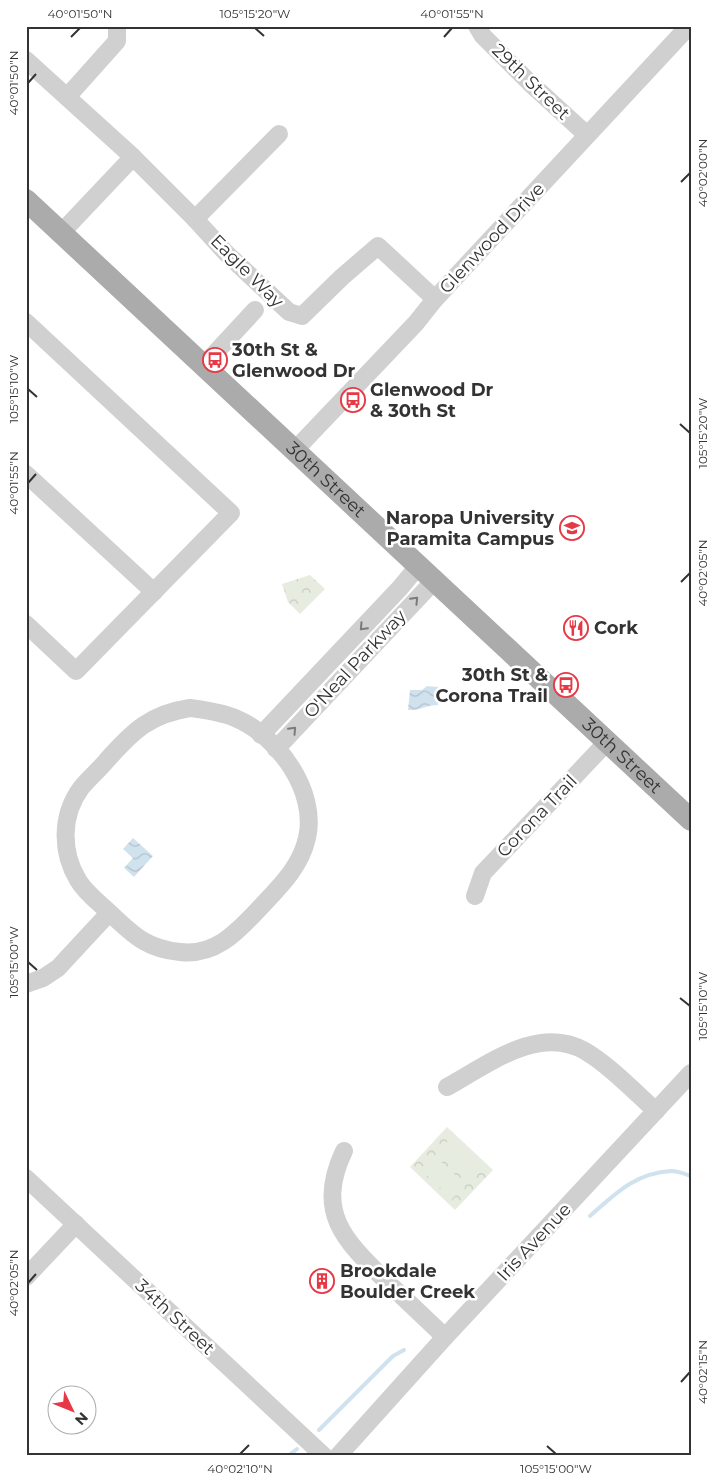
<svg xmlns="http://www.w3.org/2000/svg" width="717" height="1482" font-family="Montserrat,sans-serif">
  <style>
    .park { fill: url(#park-crowns) }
    .garden { fill: #e6ecdf }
    .water { fill: url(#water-waves) }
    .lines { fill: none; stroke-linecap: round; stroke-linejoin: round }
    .stream { stroke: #cfe2ee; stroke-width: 4 }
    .minor { stroke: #d0d0d0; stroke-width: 18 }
    .major { stroke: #ababab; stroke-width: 22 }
    .oneway { stroke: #7a7a7a }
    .ticks { fill: none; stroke: #333; stroke-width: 2 }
    .labels { text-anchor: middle; stroke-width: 5; stroke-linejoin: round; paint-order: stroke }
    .street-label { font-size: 18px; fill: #333; stroke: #fff }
    .poi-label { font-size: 18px; font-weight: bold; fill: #333; stroke: #fff; text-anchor: start }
    .neatline { fill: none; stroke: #333; stroke-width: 2 }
    .ticks-label { font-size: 12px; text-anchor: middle; fill: #333 }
  </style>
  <defs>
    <pattern id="park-crowns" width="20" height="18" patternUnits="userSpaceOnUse" patternTransform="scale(1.25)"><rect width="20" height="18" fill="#e6ecdf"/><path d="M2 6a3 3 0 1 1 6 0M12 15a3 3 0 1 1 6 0" fill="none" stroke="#c6cbc0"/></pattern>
    <pattern id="water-waves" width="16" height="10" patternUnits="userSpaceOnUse" patternTransform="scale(1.25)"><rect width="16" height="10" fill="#cfe2ee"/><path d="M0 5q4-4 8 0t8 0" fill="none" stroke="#b2c2cd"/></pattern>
  </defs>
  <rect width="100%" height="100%" fill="#fff"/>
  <!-- park -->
  <g class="park">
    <path d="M310 575 325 589 300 614 288 602 282 584Z"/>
    <path d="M447 1127 493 1170 455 1210 410 1167Z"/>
  </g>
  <!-- garden -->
  <g class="garden">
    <path d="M452 1137 483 1166 470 1180 438 1151Z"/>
    <path d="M434 1155 465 1184 452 1199 421 1170Z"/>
  </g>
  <!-- water -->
  <g class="water">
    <path d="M427 686 438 687V705C426 705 420 711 408 710L410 690H422Z"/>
    <path d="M133 838 153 856 134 877 124 868 133 858 123 849Z"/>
  </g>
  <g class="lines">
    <!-- stream -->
    <g class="stream">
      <path d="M590 1216C615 1194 635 1173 671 1171 678 1171 685 1174 691 1176"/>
      <path d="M319 1430 393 1356 404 1350"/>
      <path d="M288 1456 297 1449"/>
    </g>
    <!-- minor -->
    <g class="minor">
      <path d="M477 26 483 36 530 83 587 135"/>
      <path d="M26 60 133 157 195 219 227 254 289 312 302 316 342 277 378 246 435 299"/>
      <path d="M67 97 117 41V26"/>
      <path d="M195 219 279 134"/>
      <path d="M61 233 133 157"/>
      <path d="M26 322 231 513 76 671 26 624"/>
      <path d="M204 365 255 310"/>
      <path d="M295 450 416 323 435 299 689 26"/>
      <path d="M26 474 154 592"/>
      <path d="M190 708C205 710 221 712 235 718 277 735 318 791 307 838 300 869 277 889 256 912 235 934 214 956 180 952 148 949 134 936 112 915 101 904 86 894 78 880 61 852 61 815 81 788 89 778 99 770 107 760 133 731 150 714 190 708Z"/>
      <path d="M261 735 400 588 419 565"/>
      <path d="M276 749 435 580"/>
      <path d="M475 896 483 873 607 742"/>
      <path d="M26 984 43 978 58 968 109 913"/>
      <path d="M447 1087C487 1065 539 1024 585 1051 609 1065 635 1092 656 1111"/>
      <path d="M344 1151C315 1212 344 1240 386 1281 406 1300 425 1318 445 1337"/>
      <path d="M26 1178 324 1456"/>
      <path d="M26 1277 76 1224"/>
      <path d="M338 1456 445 1337 691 1073"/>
    </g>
    <!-- major -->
    <path class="major" id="s1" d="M26 200 691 820"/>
  </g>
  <!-- one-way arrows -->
  <defs><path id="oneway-chevron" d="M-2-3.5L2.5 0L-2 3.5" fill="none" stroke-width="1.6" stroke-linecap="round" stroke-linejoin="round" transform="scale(1.25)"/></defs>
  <g class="oneway">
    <use href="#oneway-chevron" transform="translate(415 600) rotate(-46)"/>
    <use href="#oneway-chevron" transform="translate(363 627) rotate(133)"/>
    <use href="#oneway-chevron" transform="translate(293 730) rotate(-47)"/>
  </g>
  <!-- ticks -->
  <path class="ticks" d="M255 28 264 36M71 37 80 28M444 37 452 28M28 83 36 74M681 182 690 173M28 389 37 397M680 424 690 433M28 483 36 474M681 582 690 573M28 962 37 970M680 998 690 1006M28 1283 36 1274M681 1382 690 1372M547 1446 556 1454M240 1454 249 1445"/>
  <!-- icons -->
  <defs>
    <symbol id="bus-ring" viewBox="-11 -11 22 22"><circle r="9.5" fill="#fff" stroke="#e63946" stroke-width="1.5"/><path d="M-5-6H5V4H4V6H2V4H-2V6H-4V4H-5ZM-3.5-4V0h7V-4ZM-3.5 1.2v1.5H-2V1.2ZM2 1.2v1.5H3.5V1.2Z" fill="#e63946"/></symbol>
    <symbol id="university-ring" viewBox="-11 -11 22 22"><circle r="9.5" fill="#fff" stroke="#e63946" stroke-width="1.5"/><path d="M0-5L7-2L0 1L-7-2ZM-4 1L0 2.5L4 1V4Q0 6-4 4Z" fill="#e63946"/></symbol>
    <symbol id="restaurant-ring" viewBox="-11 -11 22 22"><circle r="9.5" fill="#fff" stroke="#e63946" stroke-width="1.5"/><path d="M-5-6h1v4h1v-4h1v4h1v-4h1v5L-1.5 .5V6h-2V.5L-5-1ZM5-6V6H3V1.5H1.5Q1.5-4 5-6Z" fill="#e63946"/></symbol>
    <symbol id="building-ring" viewBox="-11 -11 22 22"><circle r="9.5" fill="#fff" stroke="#e63946" stroke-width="1.5"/><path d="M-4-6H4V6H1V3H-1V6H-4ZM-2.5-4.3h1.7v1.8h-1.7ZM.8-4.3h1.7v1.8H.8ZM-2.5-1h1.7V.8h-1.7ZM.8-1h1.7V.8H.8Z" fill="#e63946"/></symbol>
  </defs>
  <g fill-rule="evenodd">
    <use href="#bus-ring" x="201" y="346" width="28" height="28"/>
    <use href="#bus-ring" x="339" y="386" width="28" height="28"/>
    <use href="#university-ring" x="558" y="514" width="28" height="28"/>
    <use href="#restaurant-ring" x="562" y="614" width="28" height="28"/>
    <use href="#bus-ring" x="552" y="671" width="28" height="28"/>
    <use href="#building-ring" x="308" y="1267" width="28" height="28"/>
  </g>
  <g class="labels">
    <!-- street labels -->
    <g class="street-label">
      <text transform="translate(531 82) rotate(44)" y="6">29th Street</text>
      <text transform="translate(492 238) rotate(-47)" y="6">Glenwood Drive</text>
      <text transform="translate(247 271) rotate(45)" y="6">Eagle Way</text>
      <text dy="6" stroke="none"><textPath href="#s1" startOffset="410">30th Street</textPath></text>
      <text transform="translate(355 664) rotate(-47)" y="6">O'Neal Parkway</text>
      <text dy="6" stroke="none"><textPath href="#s1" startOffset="815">30th Street</textPath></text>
      <text transform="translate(537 816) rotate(-46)" y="6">Corona Trail</text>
      <text transform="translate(534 1242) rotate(-47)" y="6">Iris Avenue</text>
      <text transform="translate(175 1317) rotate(43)" y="6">34th Street</text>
    </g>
    <!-- poi labels -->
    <g class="poi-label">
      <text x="232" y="356">30th St &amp;<tspan x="232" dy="21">Glenwood Dr</tspan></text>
      <text x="370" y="396">Glenwood Dr<tspan x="370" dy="21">&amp; 30th St</tspan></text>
      <text x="554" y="524" text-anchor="end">Naropa University<tspan x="554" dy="21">Paramita Campus</tspan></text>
      <text x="594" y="634">Cork</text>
      <text x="548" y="681" text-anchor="end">30th St &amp;<tspan x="548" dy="21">Corona Trail</tspan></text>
      <text x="340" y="1277">Brookdale<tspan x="340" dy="21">Boulder Creek</tspan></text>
    </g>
  </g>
  <!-- border -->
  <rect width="717" height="1482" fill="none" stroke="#ffffff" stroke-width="55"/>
  <!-- north arrow -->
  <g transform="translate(72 1410) rotate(133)"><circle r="24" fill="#ffffff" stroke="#adadad"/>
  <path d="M0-4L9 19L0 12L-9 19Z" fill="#e63946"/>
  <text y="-8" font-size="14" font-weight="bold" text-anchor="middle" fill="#333333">N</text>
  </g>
  <rect x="28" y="28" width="662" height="1426" class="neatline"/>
  <g class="ticks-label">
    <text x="80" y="18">40°01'50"N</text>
    <text x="255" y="18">105°15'20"W</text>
    <text x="452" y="18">40°01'55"N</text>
    <text transform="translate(14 83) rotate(-90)" y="4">40°01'50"N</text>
    <text transform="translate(703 173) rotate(-90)" y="4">40°02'00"N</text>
    <text transform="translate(14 389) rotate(-90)" y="4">105°15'10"W</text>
    <text transform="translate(703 433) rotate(-90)" y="4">105°15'20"W</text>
    <text transform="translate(14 483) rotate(-90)" y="4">40°01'55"N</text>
    <text transform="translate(703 573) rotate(-90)" y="4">40°02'05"N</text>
    <text transform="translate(14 962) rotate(-90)" y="4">105°15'00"W</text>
    <text transform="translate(703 1006) rotate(-90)" y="4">105°15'10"W</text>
    <text transform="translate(14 1283) rotate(-90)" y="4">40°02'05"N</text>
    <text transform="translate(703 1372) rotate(-90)" y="4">40°02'15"N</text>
    <text x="240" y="1473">40°02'10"N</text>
    <text x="556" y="1473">105°15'00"W</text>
  </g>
</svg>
